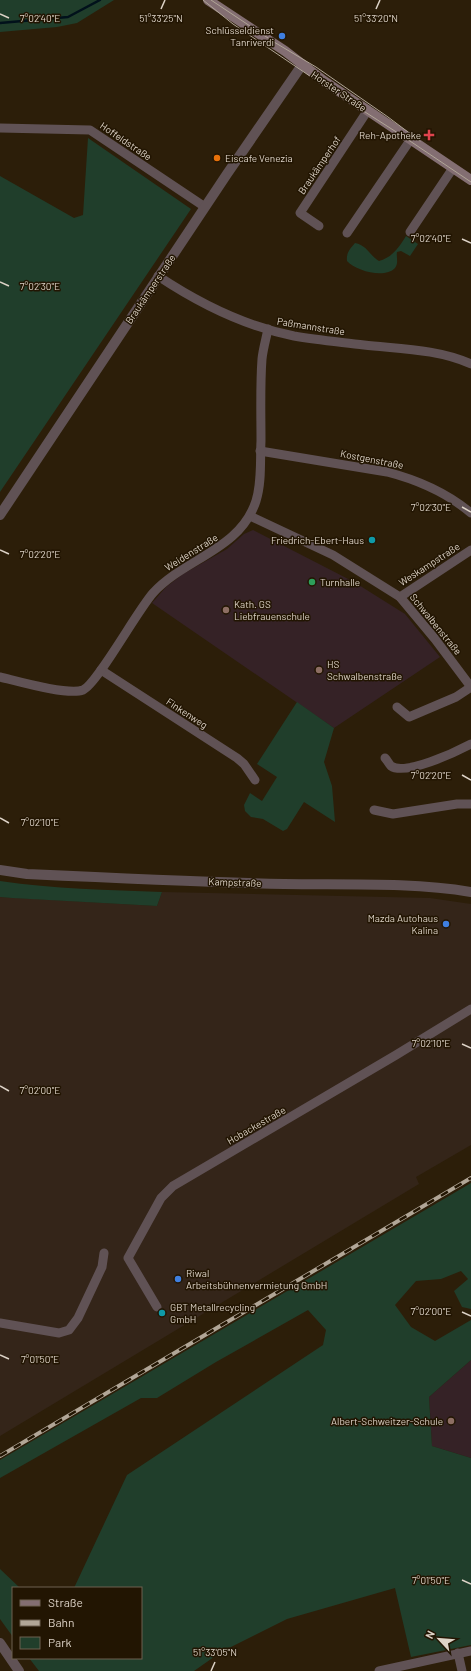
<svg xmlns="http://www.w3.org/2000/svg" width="471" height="1671" font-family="Barlow,sans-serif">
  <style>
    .industrial { fill: #342519 }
    .education { fill: #352226 }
    .green { fill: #203e2b }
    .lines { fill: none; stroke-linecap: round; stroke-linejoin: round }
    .stream { stroke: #01111b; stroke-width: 2.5 }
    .minor { stroke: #605255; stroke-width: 9 }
    .tertiary { stroke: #605255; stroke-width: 10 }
    .secondary { stroke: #836e72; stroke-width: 10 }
    .tram { stroke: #b1a697; stroke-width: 1 }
    .rail-casing { stroke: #b1a697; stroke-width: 4 }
    .rail { stroke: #221502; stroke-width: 2.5; stroke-dasharray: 8; stroke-linecap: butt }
    .ticks { fill: none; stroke: #ddd3c7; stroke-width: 1.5 }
    .shop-dot { fill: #3f7fe0; stroke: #221502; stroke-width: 1.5 }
    .health-dot { fill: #e0444e; stroke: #221502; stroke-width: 1.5 }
    .food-dot { fill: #e8710a; stroke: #221502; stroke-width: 1.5 }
    .culture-dot { fill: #0f9aa8; stroke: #221502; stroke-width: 1.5 }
    .leisure-dot { fill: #2e9e5b; stroke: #221502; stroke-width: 1.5 }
    .education-dot { fill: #8d6e63; stroke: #221502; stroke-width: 1.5 }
    .labels { text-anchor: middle; stroke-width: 3; stroke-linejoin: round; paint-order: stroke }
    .poi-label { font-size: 10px; fill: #ddd3c7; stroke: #221502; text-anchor: start }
    .street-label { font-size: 10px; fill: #ddd3c7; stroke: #221502 }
    .ticks-label { font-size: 10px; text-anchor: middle; fill: #ddd3c7; stroke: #221502; stroke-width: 3; stroke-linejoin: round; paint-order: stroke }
  </style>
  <rect width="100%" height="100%" fill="#2c1e09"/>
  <!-- industrial -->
  <path class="industrial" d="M162 892 430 898 471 904V1145L416 1177 419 1184 0 1436V897L157 906Z"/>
  <!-- education -->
  <g class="education">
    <path d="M253 530 354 582 405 614 440 657 334 728 152 603 166 587 183 574 227 549 244 534Z"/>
    <path d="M471 1360V1458L432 1446 429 1397Z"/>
  </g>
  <!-- green -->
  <g class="green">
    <path d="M0 0H114L77 23 57 27 0 32Z"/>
    <path d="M88 138 191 209 0 492V176L74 218 83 215Z"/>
    <path d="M406 236 418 244 410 256 401 251 397 252C396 257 399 263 395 268 385 279 356 271 347 261 346 253 350 249 355 243 367 245 370 256 379 261 393 257 399 247 406 236Z"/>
    <path d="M297 702 334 728 324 762 332 786 335 822 304 802 287 829 283 831 263 819 251 817 245 811 244 805 250 793 262 801 277 777 257 764Z"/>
    <path d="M0 881C54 889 108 890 162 892L157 906 12 898 0 897Z"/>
    <path d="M471 1183V1309L462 1307 454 1291 468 1279 461 1271 441 1279 416 1281 395 1305 411 1327 435 1341 471 1320V1360L429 1397 432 1446 471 1458V1645L411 1657 395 1588 287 1619 221 1652 194 1671H39L29 1658H141V1588H74L127 1475 323 1345 326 1330 308 1310 216 1362 157 1398H141L0 1478V1460Z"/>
    <path d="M0 1569 20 1588H13V1637L0 1619Z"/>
  </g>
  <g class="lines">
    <!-- stream -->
    <path class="stream" d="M0 23 68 17 100 0"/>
    <!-- minor -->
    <g class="minor">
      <path d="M0 128 90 130 205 207"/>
      <path d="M319 226 300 213 368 110"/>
      <path d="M410 232 453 168"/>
      <path d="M347 233 411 139"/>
      <path d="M158 276C200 304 244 326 294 336 317 340 340 342 364 345 399 349 438 349 471 364"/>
      <path d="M260 451 387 472C418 480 446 492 471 513"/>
      <path d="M250 516 333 555 400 597 435 639 471 687"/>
      <path d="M400 597 471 550"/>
      <path d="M101 670 237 758 244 764 255 780"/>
      <path d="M0 677C17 681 68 696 83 690 97 684 137 611 153 593 185 558 240 550 256 501 262 482 260 460 261 441 261 414 260 386 262 359 263 349 266 339 268 329"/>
      <path d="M397 707 409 717 456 697 471 687"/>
      <path d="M385 758C387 760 389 764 391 766 405 776 456 752 471 744"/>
      <path d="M374 810 393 814 457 804H471"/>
      <path d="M157 1307 128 1258 161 1198 173 1186 396 1055 471 1009"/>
      <path d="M0 1323 59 1333 69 1330 78 1318 102 1267 104 1253"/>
      <path d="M458 1653 462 1671"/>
      <path d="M379 1671 471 1651"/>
    </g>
    <!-- tertiary -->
    <g class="tertiary">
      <path d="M0 515 227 174 302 65"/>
      <path d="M0 870 27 874C112 878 198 882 284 884 344 885 412 882 471 892"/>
      <path d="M0 1643 19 1671"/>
    </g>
    <!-- secondary -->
    <path class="secondary" d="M208 0 285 51 324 81 471 180"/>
    <!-- tram -->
    <g class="tram">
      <path d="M203 0 233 24 326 87 401 135 471 182"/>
      <path d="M211 0 274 42 316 67 388 117 420 141"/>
    </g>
    <defs>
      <path id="rail" d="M0 1456 471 1178"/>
    </defs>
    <!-- rail casing -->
    <use href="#rail" class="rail-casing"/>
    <!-- rail -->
    <use href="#rail" class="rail"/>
  </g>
  <!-- ticks -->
  <path class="ticks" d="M161 9 165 0M376 9 380 0M0 14 9 18M462 239 471 243M0 282 9 286M462 507 471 512M0 550 9 554M462 775 471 780M0 818 9 823M462 1044 471 1048M0 1086 9 1091M462 1312 471 1316M0 1355 9 1359M462 1580 471 1584M211 1671 215 1662"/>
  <!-- markers -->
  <g class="shop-dot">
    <circle cx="282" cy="36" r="4"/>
    <circle cx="446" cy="924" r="4"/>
    <circle cx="178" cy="1279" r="4"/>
  </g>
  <path class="health-dot" d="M427 129h4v4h4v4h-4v4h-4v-4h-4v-4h4z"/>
  <circle class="food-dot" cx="217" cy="158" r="4"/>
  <g class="culture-dot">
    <circle cx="372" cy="540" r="4"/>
    <circle cx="162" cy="1313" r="4"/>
  </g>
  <circle class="leisure-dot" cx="312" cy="582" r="4"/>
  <g class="education-dot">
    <circle cx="226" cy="610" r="4"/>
    <circle cx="319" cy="670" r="4"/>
    <circle cx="451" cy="1421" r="4"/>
  </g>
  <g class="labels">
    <!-- poi labels -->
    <g class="poi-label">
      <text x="274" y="34" text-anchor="end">Schlüsseldienst<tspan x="274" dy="12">Tanriverdi</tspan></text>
      <text x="421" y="139" text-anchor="end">Reh-Apotheke</text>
      <text x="225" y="162">Eiscafe Venezia</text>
      <text x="364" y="544" text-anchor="end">Friedrich-Ebert-Haus</text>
      <text x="320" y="586">Turnhalle</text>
      <text x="234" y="608">Kath. GS<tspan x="234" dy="12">Liebfrauenschule</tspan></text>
      <text x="327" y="668">HS<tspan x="327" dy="12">Schwalbenstraße</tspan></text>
      <text x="438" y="922" text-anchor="end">Mazda Autohaus<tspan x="438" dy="12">Kalina</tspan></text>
      <text x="186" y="1277">Riwal<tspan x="186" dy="12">Arbeitsbühnenvermietung GmbH</tspan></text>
      <text x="170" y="1311">GBT Metallrecycling<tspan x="170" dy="12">GmbH</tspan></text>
      <text x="443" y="1425" text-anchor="end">Albert-Schweitzer-Schule</text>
    </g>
    <!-- street labels -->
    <g class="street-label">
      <text transform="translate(339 91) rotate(34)" y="4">Horster Straße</text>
      <text transform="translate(126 141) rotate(34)" y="4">Hoffeldstraße</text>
      <text transform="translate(319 165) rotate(-56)" y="4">Braukämperhof</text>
      <text transform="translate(150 289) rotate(-56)" y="4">Braukämperstraße</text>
      <text transform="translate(311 326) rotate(9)" y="4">Paßmannstraße</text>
      <text transform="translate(372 459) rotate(11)" y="4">Kostgenstraße</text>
      <text transform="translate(191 552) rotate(-32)" y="4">Weidenstraße</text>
      <text transform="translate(429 564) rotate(-33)" y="4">Weskampstraße</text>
      <text transform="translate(436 624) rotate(51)" y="4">Schwalbenstraße</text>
      <text transform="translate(187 713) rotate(33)" y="4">Finkenweg</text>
      <text transform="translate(235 882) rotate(2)" y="4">Kampstraße</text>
      <text transform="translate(256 1125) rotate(-30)" y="4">Hobackestraße</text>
    </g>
  </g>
  <g class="ticks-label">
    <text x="40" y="22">7°02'40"E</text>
    <text x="161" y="22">51°33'25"N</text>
    <text x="376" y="22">51°33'20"N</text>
    <text x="431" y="242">7°02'40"E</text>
    <text x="40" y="290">7°02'30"E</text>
    <text x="431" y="511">7°02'30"E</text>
    <text x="40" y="558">7°02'20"E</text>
    <text x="431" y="779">7°02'20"E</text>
    <text x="40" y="826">7°02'10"E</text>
    <text x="431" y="1047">7°02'10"E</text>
    <text x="40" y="1094">7°02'00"E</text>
    <text x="431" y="1315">7°02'00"E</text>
    <text x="40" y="1363">7°01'50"E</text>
    <text x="431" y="1584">7°01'50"E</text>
    <text x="215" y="1656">51°33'05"N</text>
  </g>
  <!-- legend -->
  <rect x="12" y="1587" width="130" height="72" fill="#221502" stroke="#6d6151"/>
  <rect x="20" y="1600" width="20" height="6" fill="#836e72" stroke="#6d6151"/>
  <text x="48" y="1607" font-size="12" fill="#ddd3c7">Straße</text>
  <rect x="20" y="1620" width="20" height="6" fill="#b1a697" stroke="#6d6151"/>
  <text x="48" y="1627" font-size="12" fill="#ddd3c7">Bahn</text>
  <rect x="20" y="1637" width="20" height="12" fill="#203e2b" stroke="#6d6151"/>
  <text x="48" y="1647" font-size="12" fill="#ddd3c7">Park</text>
  <!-- north arrow -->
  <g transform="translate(439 1639) rotate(296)" stroke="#221502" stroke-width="3" paint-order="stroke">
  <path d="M0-3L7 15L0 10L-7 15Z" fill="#ddd3c7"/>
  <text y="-6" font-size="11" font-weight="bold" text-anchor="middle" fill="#ddd3c7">N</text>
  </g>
</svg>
